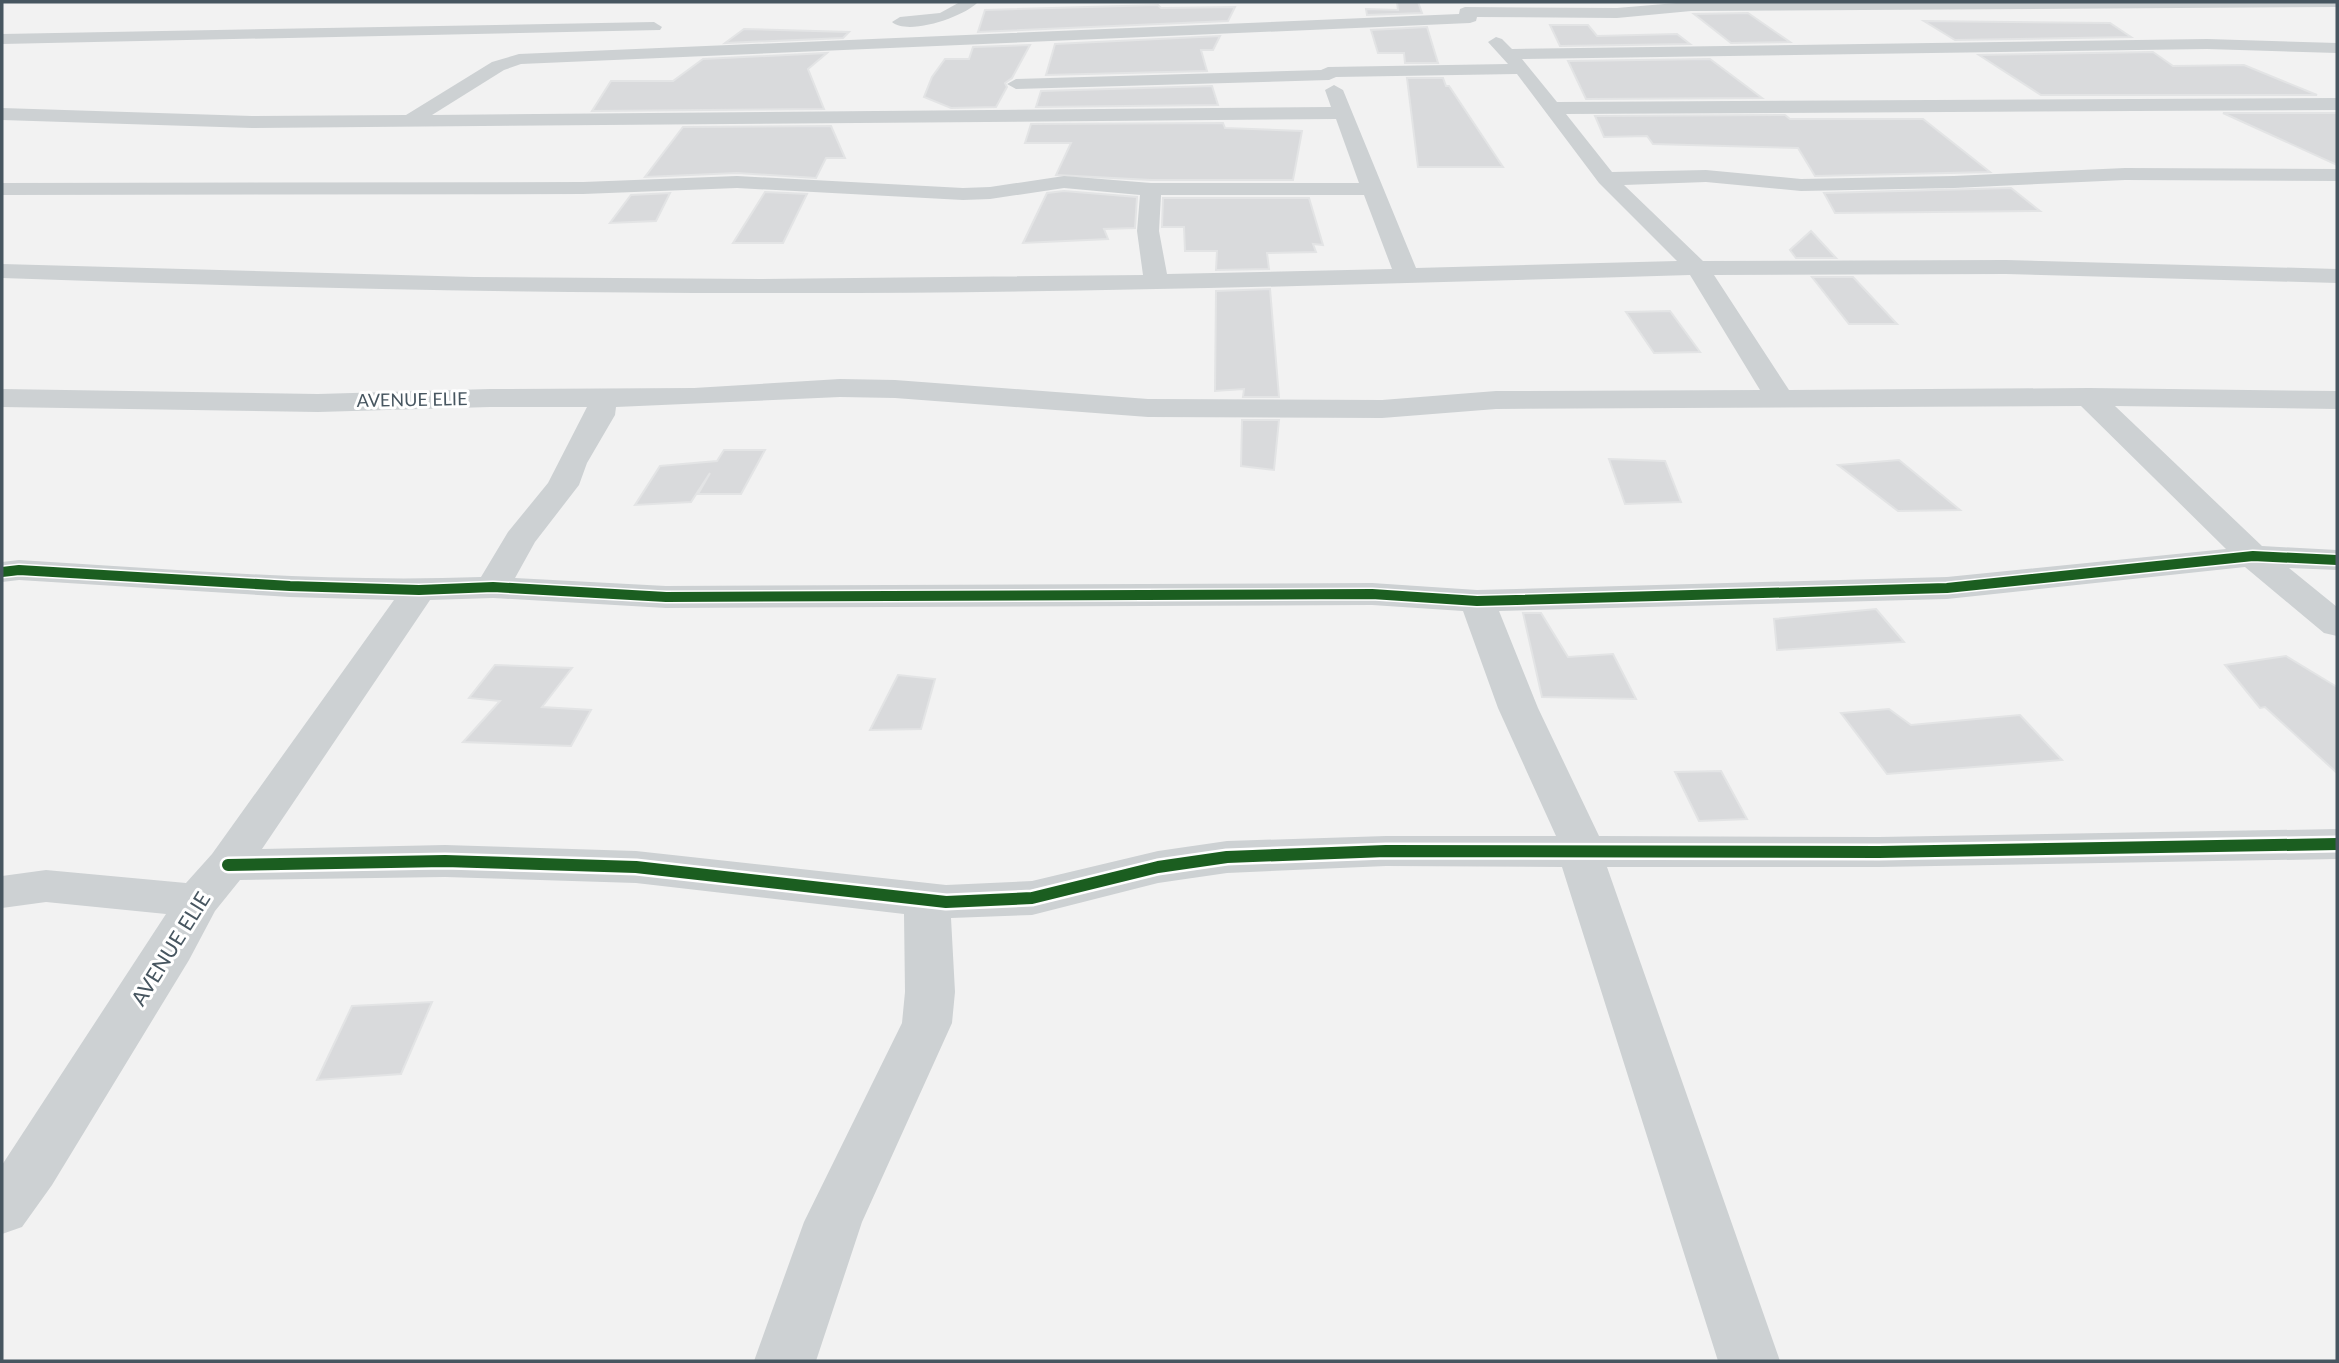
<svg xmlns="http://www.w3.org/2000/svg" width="2339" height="1363" font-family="Lato,sans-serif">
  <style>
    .building { fill: #d9dadc; stroke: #e3e4e5; stroke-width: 2 }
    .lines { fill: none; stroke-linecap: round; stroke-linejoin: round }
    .minor { fill: #cdd1d3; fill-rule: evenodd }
    .cycleway-far1-casing { stroke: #fff; stroke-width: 13 }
    .cycleway-casing { stroke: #fff; stroke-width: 17 }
    .cycleway-far1 { stroke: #1b5e20; stroke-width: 10 }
    .cycleway { stroke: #1b5e20; stroke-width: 12 }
    .labels { text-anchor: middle; stroke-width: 6; stroke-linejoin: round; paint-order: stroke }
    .far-street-label { font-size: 18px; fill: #475660; stroke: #fff }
    .street-label { font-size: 21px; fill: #475660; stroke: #fff }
  </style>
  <rect width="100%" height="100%" fill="#f2f2f2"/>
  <!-- building -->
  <g class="building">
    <path d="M1397 2H1418L1422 13 1367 15 1366 9 1398 10Z"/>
    <path d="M1158 5 1161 8 1235 7 1228 21 978 32 985 10Z"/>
    <path d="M1748 13 1790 42 1731 43 1694 14Z"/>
    <path d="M1924 21 2110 23 2131 37 1955 40Z"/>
    <path d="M1550 25H1588L1597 36 1677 34 1690 44 1560 46Z"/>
    <path d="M1427 27 1438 63H1405L1404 53H1378L1371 30Z"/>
    <path d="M744 29 849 32 843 38 725 43Z"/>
    <path d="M1220 36 1213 50H1201L1207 71 1046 75 1055 44Z"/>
    <path d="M1030 45 1012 78 1005 83 1007 87 996 107 951 108 924 97 932 77 945 59H969L973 47Z"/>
    <path d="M2153 52 2173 66 2244 65 2317 95H2041L1979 55Z"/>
    <path d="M827 53 808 69 824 109 592 111 611 81H673L703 59Z"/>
    <path d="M1710 59 1762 98 1586 99 1568 61Z"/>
    <path d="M1407 78H1443L1446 86H1449L1503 167H1418Z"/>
    <path d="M1212 86 1218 105 1036 107 1041 91Z"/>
    <path d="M2223 113H2337V165Z"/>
    <path d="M1785 115 1790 119H1923L1990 172 1815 176 1798 148 1653 144 1647 136 1604 137 1595 116Z"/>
    <path d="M1223 123 1225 128 1302 131 1293 180H1151L1056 175 1071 143H1025L1031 124Z"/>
    <path d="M831 126 845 158H826L816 178 737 173 645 177 683 127Z"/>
    <path d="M2011 188 2040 211 1835 213 1824 193Z"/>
    <path d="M1064 191 1137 197 1135 228 1104 229 1108 239 1023 243 1047 193Z"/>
    <path d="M765 192 807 194 783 243H733Z"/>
    <path d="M670 193 656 221 610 223 631 195Z"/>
    <path d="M1163 198H1309L1323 245 1313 244 1316 252 1267 253 1269 269 1216 270 1217 251H1185L1184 227H1162Z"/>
    <path d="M1811 231 1836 258H1796L1790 250Z"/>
    <path d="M1812 277H1853L1897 324H1849Z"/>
    <path d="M1270 289 1279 397H1243L1244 389 1215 391 1216 291Z"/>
    <path d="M1670 311 1700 352 1654 353 1626 312Z"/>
    <path d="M1242 420H1279L1274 470 1241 466Z"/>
    <path d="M724 450H765L741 494H698L710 473 691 502 635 505 660 466 717 461Z"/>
    <path d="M1609 459 1665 461 1681 502 1625 504Z"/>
    <path d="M1899 460 1960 510 1898 511 1838 465Z"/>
    <path d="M1876 609 1904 642 1777 650 1774 619Z"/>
    <path d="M1523 613H1541L1568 657 1613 654 1636 699 1542 697Z"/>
    <path d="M2286 656 2337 687V773L2265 707 2260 708 2225 665Z"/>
    <path d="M495 665 572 668 542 707 591 710 571 746 463 742 500 701 469 698Z"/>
    <path d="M898 675 935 679 921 729 870 730Z"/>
    <path d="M1889 709 1911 725 2020 715 2062 760 1887 774 1841 713Z"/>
    <path d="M1721 771 1747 819 1699 821 1675 772Z"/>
    <path d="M432 1002 401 1074 317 1080 352 1006Z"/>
  </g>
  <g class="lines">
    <!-- minor -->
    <g class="minor">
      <path d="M960 2H978C964 17 908 36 892 22L900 17 940 13Z"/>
      <path d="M1688 2H2337V7L1691 11 1617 18 1477 17 1476 21 1470 23 521 64 504 70 432 115 1331 107 1325 90 1334 85 1343 90 1416 268 1677 261 1599 183 1517 74 1336 77 1329 80 1016 89 1007 84 1016 79 1321 70 1328 67 1508 64 1488 42 1496 37 1502 39 1512 49 2207 39 2337 43V53L2207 49 1522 59 1557 102 2337 98V110L1566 114 1612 172 1706 170 1801 179 1954 176 2125 168 2337 169V181L2125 180 1954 188 1801 191 1706 182 1624 185 1703 261 2006 260 2337 269V283L2006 274 1714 275 1789 390 2089 388 2337 391V409L2115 406 2262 546 2337 550V570L2289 568 2337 607V636L2324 633 2245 567 1947 599 1499 611 1538 708 1599 836 1879 837 2337 829V859L1879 867H1607L1780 1361H1718L1562 867 1386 866 1227 873 1158 883 1032 915 951 918 955 992 952 1023 862 1222 816 1361H754L804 1222 902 1023 905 992 904 914 636 883 445 877 240 880 215 911 189 960 52 1185 22 1227 2 1234V1165L166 914 46 902 2 908V876L46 870 186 883 212 854 394 600 290 597 19 580 2 582V562L19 560C173 569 327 583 481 577L508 532 548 483 587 407H490L318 412 2 407V389L318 394 490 389 694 388 840 379 895 380 1148 399 1382 400 1496 391 1760 390 1690 275C1379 284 1068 294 757 293 505 293 253 287 2 278V264L474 277 760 279 1143 275 1137 231 1140 195 1064 188 990 199 963 200 737 188 583 194 2 195V183L583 182 737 176 963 188 990 187 1064 176 1151 183H1359L1336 119 252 128 2 120V108L252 116 406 115 492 62 519 54 1459 14 1460 9 1465 7 1617 8ZM1161 195H1364L1392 269 1167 274 1159 231ZM840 397 895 398 1148 417 1382 418 1496 409 2081 406 2226 549 1947 577 1477 590 1372 583 666 586 515 578 535 542 579 485 587 463 615 415 616 407ZM493 598 666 608 1372 605 1463 611 1498 708 1556 836H1386L1227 841 1158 851 1032 881 946 885 636 851 445 845 262 849 430 600Z"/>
      <path d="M654 22 662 27 660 30 2 44V34Z"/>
    </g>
    <defs>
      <path id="cycleway-far1" d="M2 572 19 570 290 586 419 590 493 587 666 597 1372 594 1477 601 1947 588 2253 556 2337 560"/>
      <path id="cycleway" d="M228 865 445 861 636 867 946 902 1032 898 1158 867 1227 857 1386 851 1879 852 2337 844"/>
    </defs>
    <!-- cycleway-far1 casing -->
    <use href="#cycleway-far1" class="cycleway-far1-casing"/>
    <!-- cycleway casing -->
    <use href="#cycleway" class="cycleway-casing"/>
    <!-- cycleway-far1 -->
    <use href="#cycleway-far1" class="cycleway-far1"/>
    <!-- cycleway -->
    <use href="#cycleway" class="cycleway"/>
  </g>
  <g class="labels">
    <!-- far-street labels -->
    <g class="far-street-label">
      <text transform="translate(412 400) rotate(-1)" y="6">AVENUE ELIE</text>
    </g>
    <!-- street labels -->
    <g class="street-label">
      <text transform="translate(171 949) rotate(-58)" y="7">AVENUE ELIE</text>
    </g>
  </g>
  <!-- border -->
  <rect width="2339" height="1363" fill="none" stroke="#475660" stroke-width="7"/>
</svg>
